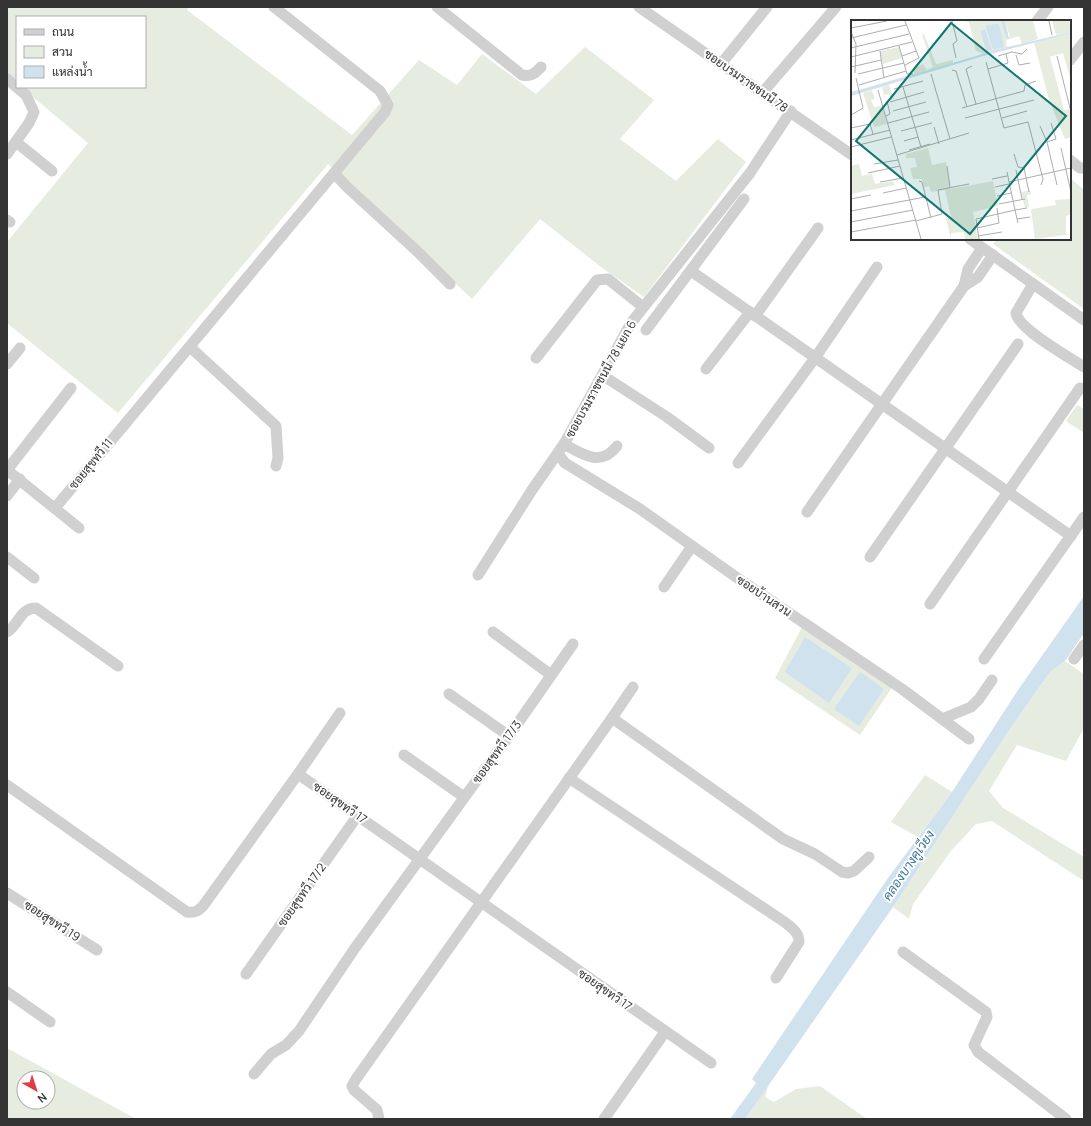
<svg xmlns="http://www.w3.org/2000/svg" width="1091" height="1126" font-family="Manrope,Sarabun,sans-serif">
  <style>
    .green { fill: #e6ecdf; fill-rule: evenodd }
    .water { fill: #cfe2ee }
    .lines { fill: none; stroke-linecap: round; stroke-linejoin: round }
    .minor { stroke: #d0d0d0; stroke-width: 11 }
    .labels { text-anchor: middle; stroke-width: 4; stroke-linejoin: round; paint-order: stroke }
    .street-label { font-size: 12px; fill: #333; stroke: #fff }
    .water-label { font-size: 13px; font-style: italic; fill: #3f7597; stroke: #fff }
    .inset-road { fill: none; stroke: #adadad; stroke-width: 1 }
    .view { fill: #0f766e; fill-opacity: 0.15; stroke: #0f766e; stroke-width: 2 }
    .inset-edge { fill: none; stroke: #333; stroke-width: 2 }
  </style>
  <rect width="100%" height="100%" fill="#fff"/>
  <!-- green -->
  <g class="green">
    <path d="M7 7H188L187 10 352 135 419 60 457 85 482 54 536 94 585 47 654 100 620 139 676 181 718 139 746 162 644 297 605 270 540 219 472 299 328 164 118 413 7 323V242L88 143 21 87H145V17H17V84L7 76Z"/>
    <path d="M1070 178 1084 190V309L993 244 997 239H1070Z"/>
    <path d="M1077 405 1084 409V433L1066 421Z"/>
    <path d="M807 618 897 680 860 735 775 678Z"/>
    <path d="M1065 661 1084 674V728L1066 761 1017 745 989 791 1003 808 1084 857V881L992 821 976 824 951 851 913 904 909 919 893 907 1012 726 1050 672Z"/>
    <path d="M925 775 952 792 918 837 891 822Z"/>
    <path d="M7 1048 136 1119H7ZM24 1078H48V1102H24Z"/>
    <path d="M769 1083 765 1097 774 1102 796 1089 820 1086 867 1119H745Z"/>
  </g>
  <!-- water -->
  <g class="water">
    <path d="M1084 596V633L1065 661 1050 672 1012 726 893 907 745 1119H730L756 1083 752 1079 888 878 952 792 1018 690Z"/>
    <path d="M805 637 852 668 829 703 785 672Z"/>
    <path d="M860 672 884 689 859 726 834 709Z"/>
  </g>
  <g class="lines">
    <!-- minor -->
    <g class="minor">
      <path d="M437 7 522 75C532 77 535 73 541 67"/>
      <path d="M639 7 852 155"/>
      <path d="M1037 21 1048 7"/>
      <path d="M1070 60 1084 42"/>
      <path d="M721 64 767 7"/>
      <path d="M7 79 26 95 34 112 29 123 7 154"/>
      <path d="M763 92 836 7"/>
      <path d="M16 142 52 171"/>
      <path d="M1070 160 1080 168H1084"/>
      <path d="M334 173 347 187 419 253 450 284"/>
      <path d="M7 220 10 222"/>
      <path d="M970 239 1084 320"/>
      <path d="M691 271 1071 536"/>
      <path d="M1033 284 1016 313C1018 329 1069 357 1084 367"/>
      <path d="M964 286 968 269 982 248"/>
      <path d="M755 316 818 228"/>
      <path d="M646 330 744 199"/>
      <path d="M190 347 276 426 278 458 276 466"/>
      <path d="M536 358 597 280 608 279 643 307"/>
      <path d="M7 364 20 348"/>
      <path d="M706 369 750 312"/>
      <path d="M602 375 667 417 709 448"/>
      <path d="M564 444C583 455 601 467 617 446"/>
      <path d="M558 454 565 463 640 509 736 577 902 689 969 739"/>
      <path d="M738 463 815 358 877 267"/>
      <path d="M7 470 71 388"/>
      <path d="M7 470 79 528"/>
      <path d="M7 496 20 479"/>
      <path d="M55 508 385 112 388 105 380 91 274 7"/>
      <path d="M807 512 964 286 978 277 993 255"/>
      <path d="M7 557 34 578"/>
      <path d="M870 557 1018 344"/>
      <path d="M478 575 532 490 564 444 631 323 750 173 791 111"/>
      <path d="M664 587 692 546"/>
      <path d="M930 604 1080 388"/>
      <path d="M7 632C19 625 20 608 36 608L118 666"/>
      <path d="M493 632 551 675"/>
      <path d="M984 659 1084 517"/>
      <path d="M1074 659 1084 645"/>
      <path d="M449 694 509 736"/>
      <path d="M612 718 783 839 815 854 842 872 848 873 854 871 869 857"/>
      <path d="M942 719 971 707 979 699 992 680"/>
      <path d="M404 755 464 797"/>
      <path d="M298 774 340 713"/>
      <path d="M569 778 786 923C793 929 799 933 799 942L776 978"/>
      <path d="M7 785 187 912C195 913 198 911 203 906L298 774 711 1063"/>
      <path d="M7 893 97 950"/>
      <path d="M903 952 986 1012 987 1017 974 1045 978 1052 1066 1119"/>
      <path d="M246 974 358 815"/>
      <path d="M7 992 50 1022"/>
      <path d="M254 1074 271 1054 286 1045 299 1031 355 948 509 736 573 644"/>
      <path d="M379 1119 377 1110 354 1090 352 1086 356 1079 612 718 633 687"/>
      <path d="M604 1119 665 1032"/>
    </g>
  </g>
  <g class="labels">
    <!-- street labels -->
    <g class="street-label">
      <text transform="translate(746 81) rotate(35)" y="4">ซอยบรมราชชนนี 78</text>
      <text transform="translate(601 379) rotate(-61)" y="4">ซอยบรมราชชนนี 78 แยก 6</text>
      <text transform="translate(91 464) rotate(-51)" y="4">ซอยสุขทวี 11</text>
      <text transform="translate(764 596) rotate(34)" y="4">ซอยบ้านสวน</text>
      <text transform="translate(497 752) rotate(-54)" y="4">ซอยสุขทวี 17/3</text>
      <text transform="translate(340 803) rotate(35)" y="4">ซอยสุขทวี 17</text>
      <text transform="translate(302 895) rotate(-55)" y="4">ซอยสุขทวี 17/2</text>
      <text transform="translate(52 921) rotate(33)" y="4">ซอยสุขทวี 19</text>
      <text transform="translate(605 990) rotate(35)" y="4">ซอยสุขทวี 17</text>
    </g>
    <!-- water labels -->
    <g class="water-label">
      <text transform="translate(908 865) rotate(-56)" y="5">คลองบางคูเวียง</text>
    </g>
  </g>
  <!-- overview -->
  <g transform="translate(851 20)">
    <rect width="220" height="220" fill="#fff"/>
    <path d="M114 1H150L155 16 159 17 154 1H182L187 19 171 24 168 16 155 20 156 27 130 35 131 33 125 31 118 2ZM148 3 151 20 142 30 134 7ZM134 10 140 30 135 32 129 11ZM201 1H218L220 12 205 15ZM220 13V61L212 33 199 37 213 90 220 89V117L214 119 198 80 183 22ZM73 14 85 44 102 40V43L63 54 62 48 72 44 76 50 82 47 71 15ZM48 27 51 38 32 44 29 31ZM38 65 43 79 40 80 38 74 33 75 31 67ZM21 70 24 79 20 80 23 87 31 86 36 104 23 107 12 73ZM77 128 81 145 95 142 99 169 142 161 147 186 122 192 127 219H114L113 212 100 213V219L95 199 100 197 94 170 80 172 78 166 73 167 71 159H62L59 148 66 147 64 138H55V134ZM8 144 11 156 21 154 24 164 42 161 44 165 0 174V146ZM179 170 180 174 176 175 178 187 174 188 170 172ZM220 179V194L215 196V215L184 219 180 189 205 185 204 180Z" fill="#e6ecdf" fill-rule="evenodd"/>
    <path d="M150 1H154L158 18H155ZM148 3 153 27 142 30 134 6ZM134 9 141 30 135 32 129 11ZM220 12V13L132 36 0 76V72L8 70 156 27Z" fill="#cfe2ee"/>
    <path class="inset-road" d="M101 1 106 21 102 24 105 38M198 1 201 15M0 8 36 1M0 12 5 24 4 53M0 18 55 5M48 26 56 54H62M0 28 58 14M29 31 33 58M165 35 168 45 179 43M51 36 65 31M147 36 161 32 171 34 176 29M206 36 220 92M0 37 61 22M135 42 153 108 177 102 192 159 190 165M54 45 68 38 54 1M121 46 115 49 125 84M0 47 30 40M137 49 157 43 155 34M101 50 105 51 116 87M7 54 53 43M80 54 99 119M8 65 55 51M52 67 70 127M43 69 72 61M27 70 70 219M39 82 73 72M111 88 173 71 174 65 185 61M42 91 75 82M0 95 12 88 5 58M35 96 39 94 36 81M114 98 183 80M151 98 176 91M37 103 78 92M189 106 196 122 205 119 200 103M83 107 88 124M0 108 19 104 22 114M50 111 81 103M0 120 39 110M53 121 67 117M196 122 206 165M0 127 40 117M210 128 220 172M58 130 79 124M163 134 167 147 173 148 178 172M46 135 118 113M23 144 47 140M96 146 99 167M165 150 171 179M17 153 49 146M141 159 156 156M68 161 71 162 80 198M29 162 52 158M158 162 220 148M144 167 158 164M32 173 55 168M146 176 160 173M0 179 20 175M148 184 174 179M0 191 74 177M166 199 179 197M65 201 91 194 87 170 118 164M0 202 62 190M167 203 164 190 176 188M126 208 148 203 146 188M0 212 65 200M127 216 151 212M128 219 125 199 164 190 156 152"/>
    <path class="view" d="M100 3 215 96 119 214 5 121Z"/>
    <rect width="220" height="220" class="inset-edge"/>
  </g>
  <!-- border -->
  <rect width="1091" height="1126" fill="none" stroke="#333333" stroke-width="16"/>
  <!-- legend -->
  <rect x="16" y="16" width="130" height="72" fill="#ffffff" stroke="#adadad"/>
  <rect x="24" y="29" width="20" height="6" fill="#d0d0d0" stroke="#adadad"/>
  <text x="52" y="36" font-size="12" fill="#333333">ถนน</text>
  <rect x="24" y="46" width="20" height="12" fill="#e6ecdf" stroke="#adadad"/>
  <text x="52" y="56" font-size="12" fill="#333333">สวน</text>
  <rect x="24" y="66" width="20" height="12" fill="#cfe2ee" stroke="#adadad"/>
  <text x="52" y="76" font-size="12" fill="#333333">แหล่งน้ำ</text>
  <!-- north arrow -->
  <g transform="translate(36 1090) rotate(141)"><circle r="19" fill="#ffffff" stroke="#adadad"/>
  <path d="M0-3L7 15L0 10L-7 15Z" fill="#e63946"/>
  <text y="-6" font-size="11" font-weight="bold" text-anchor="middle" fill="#333333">N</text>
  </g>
</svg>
